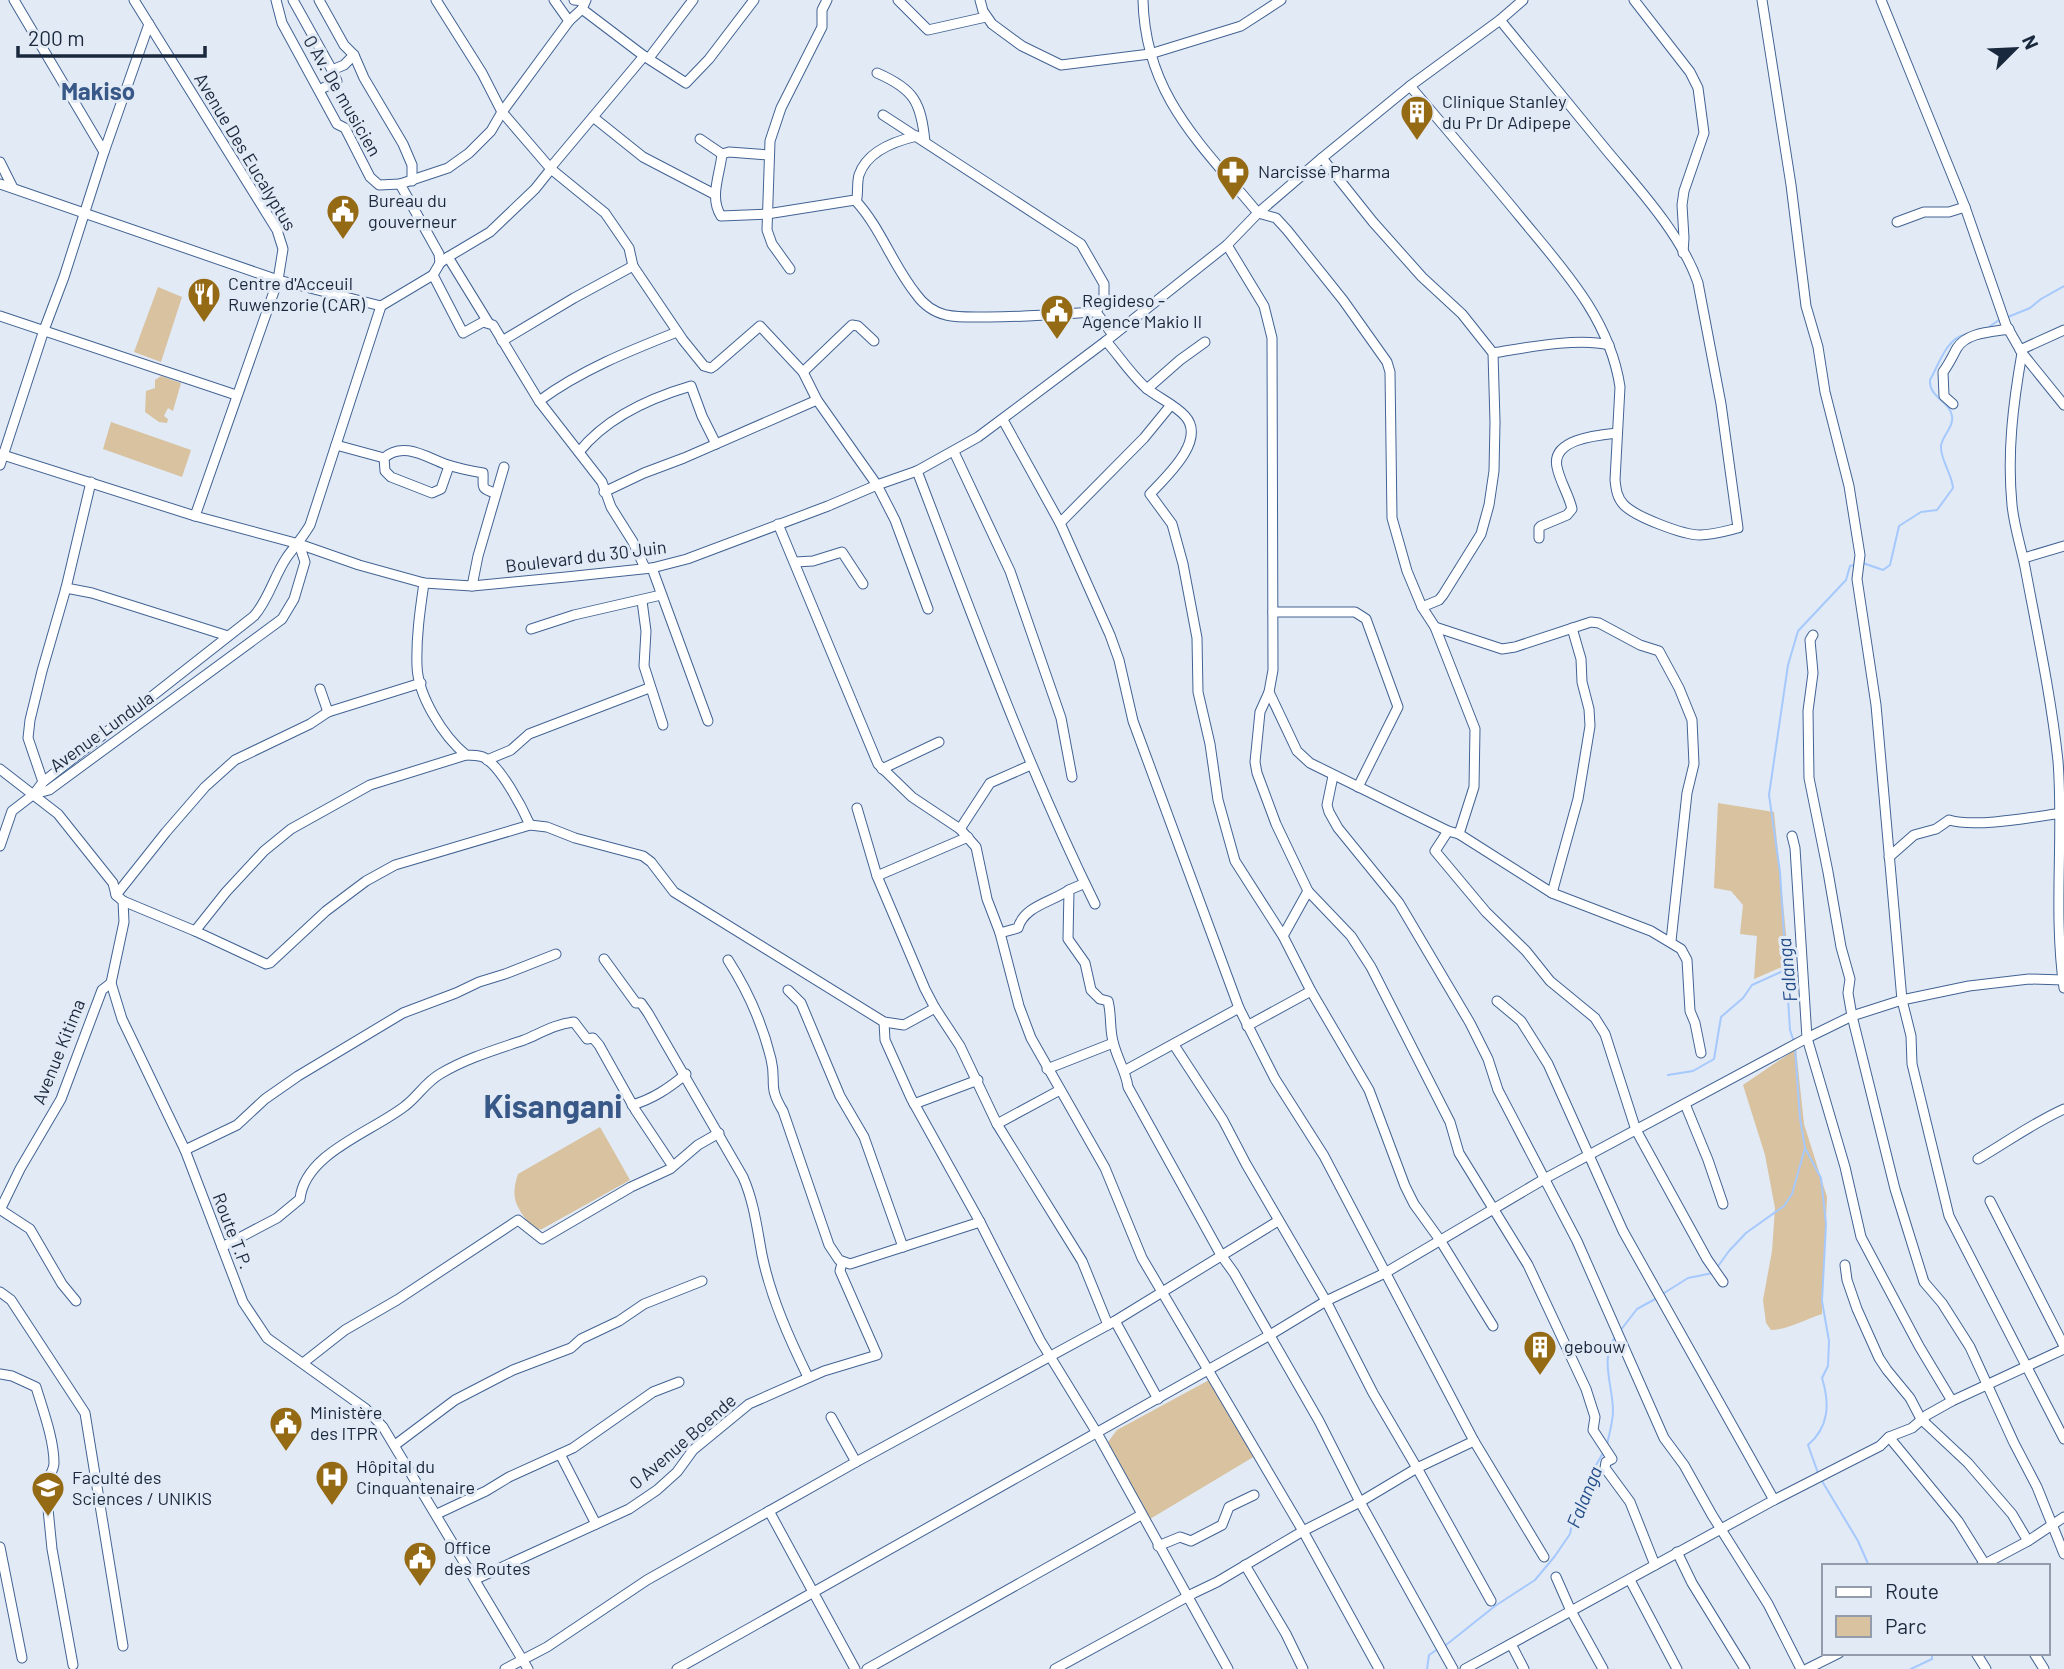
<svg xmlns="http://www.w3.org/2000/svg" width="2064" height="1669" font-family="Barlow,sans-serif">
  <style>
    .green { fill: #d8c2a0 }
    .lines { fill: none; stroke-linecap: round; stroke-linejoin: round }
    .stream { stroke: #a6c9fd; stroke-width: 2 }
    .minor-casing { stroke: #426394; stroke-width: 11 }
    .minor { stroke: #fff; stroke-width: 9 }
    .labels { text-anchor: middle; stroke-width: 6; stroke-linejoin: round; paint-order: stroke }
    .street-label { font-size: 18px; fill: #1a283d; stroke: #e2eaf5 }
    .poi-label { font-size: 18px; fill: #1a283d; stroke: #e2eaf5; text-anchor: start }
    .water-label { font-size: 19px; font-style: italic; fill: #234d8a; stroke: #e2eaf5 }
    .district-label { font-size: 24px; font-weight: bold; fill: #385888; stroke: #e2eaf5 }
    .town-label { font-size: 32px; font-weight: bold; fill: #385888; stroke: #e2eaf5 }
  </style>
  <rect width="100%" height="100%" fill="#e2eaf5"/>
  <!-- green -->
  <g class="green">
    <path d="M158 287 182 297 161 362 134 352Z"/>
    <path d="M161 376 181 383 173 411 168 408 164 416 168 419 167 423 159 422 145 412 146 391 155 388V380Z"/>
    <path d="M111 422 191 450 182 477 103 449Z"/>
    <path d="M1718 803 1774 812 1789 964 1754 979 1757 936 1740 934 1743 905 1731 891 1714 888Z"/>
    <path d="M1796 1049 1804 1124 1827 1197 1822 1314C1807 1319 1786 1330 1771 1330L1766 1323 1763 1300 1772 1251 1775 1208 1765 1155 1743 1085Z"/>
    <path d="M600 1127 630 1180 542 1229 534 1230C518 1208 509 1201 518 1174Z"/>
    <path d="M1211 1379 1255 1456 1150 1519 1108 1442 1117 1430Z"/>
  </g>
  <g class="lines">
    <!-- stream -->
    <g class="stream">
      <path d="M2008 317 2030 308 2041 299 2064 286"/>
      <path d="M1989 327 1999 320"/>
      <path d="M1863 563 1883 570 1890 565 1899 526 1921 512 1937 510 1953 488C1952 474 1940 459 1941 446 1942 436 1954 427 1952 416 1950 401 1929 398 1930 380 1938 366 1947 338 1964 335"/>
      <path d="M1794 1042 1790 1030 1780 872 1769 795 1788 665 1798 631 1846 580 1850 566 1854 565"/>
      <path d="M1668 1075 1693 1071 1714 1059 1721 1017 1743 998 1752 985 1781 972 1787 966"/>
      <path d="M1805 1148 1821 1178 1826 1224 1822 1301 1829 1341 1828 1366 1822 1378C1830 1404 1829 1427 1808 1445L1818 1473"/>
      <path d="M1716 1269 1729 1251 1746 1233 1784 1206 1792 1194 1805 1148 1800 1118 1795 1048"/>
      <path d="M1661 1295 1688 1278 1713 1273"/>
      <path d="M1620 1331 1637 1309 1657 1298"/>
      <path d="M1607 1445C1609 1434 1613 1422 1613 1411 1613 1386 1599 1357 1616 1336"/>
      <path d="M1822 1481 1858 1541 1869 1566"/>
      <path d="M1446 1645 1495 1606 1535 1580 1555 1556 1570 1534 1574 1513 1588 1479 1603 1453"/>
      <path d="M1427 1669 1429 1655 1438 1649"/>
      <path d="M1911 1669 1932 1659V1653"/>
    </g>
    <defs>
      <g id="minor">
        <path d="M14 0 104 152"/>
        <path d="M134 0 277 230 283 249 278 280 195 516"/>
        <path d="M276 0 282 23 337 124 345 128 370 177 379 185 400 184"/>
        <path d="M293 0 332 70"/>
        <path d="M319 0 344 45 354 55 364 78 403 144 412 165V181"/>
        <path d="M436 0 482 73 502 112 551 169 605 213 629 248 633 266 683 340 704 366 711 368 714 366 760 326 803 372 817 400 877 485 895 520 928 609"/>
        <path d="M554 0 569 21"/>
        <path d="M574 0 585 1"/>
        <path d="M898 0 928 30 986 17"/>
        <path d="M980 0 983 11 992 24 1022 46 1061 65 1150 54 1241 26 1281 0"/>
        <path d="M1143 0C1145 95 1201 144 1258 213"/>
        <path d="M1634 0 1690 72 1698 88 1704 133 1684 191 1682 205 1684 238 1683 253"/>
        <path d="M1762 0 1791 185 1806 306 1818 347 1825 392 1849 486 1860 555 1857 579 1876 705 1902 1000 1911 1036 1912 1064 1949 1216 2064 1439"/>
        <path d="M1881 0 1965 207 2006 325 2022 353 2064 405"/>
        <path d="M582 9 644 56 686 83 709 59 754 0"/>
        <path d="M649 58 693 0"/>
        <path d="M877 73C914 89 921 102 925 142"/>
        <path d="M1410 86C1447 130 1485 174 1521 218 1563 269 1610 319 1620 387L1615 480C1616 489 1617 498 1624 505 1636 517 1683 535 1700 535 1713 535 1726 531 1738 528L1721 404 1698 283C1682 236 1640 190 1608 152 1572 108 1536 64 1500 20"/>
        <path d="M319 90 337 81 332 70 344 65 354 55"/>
        <path d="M883 115 1081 244 1104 284V299L1096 312 1113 335"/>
        <path d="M593 117 643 157 714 194"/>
        <path d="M700 139 722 154"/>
        <path d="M769 155 729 152 722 154C720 175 709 197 721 216L767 214 855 200 857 198C858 190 857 182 859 175 867 151 895 141 917 136"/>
        <path d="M1322 158 1373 222 1422 277 1462 314 1493 353 1495 422 1494 471 1489 505 1481 534 1443 595 1439 600 1422 607"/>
        <path d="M0 162 13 188"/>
        <path d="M551 167 644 56"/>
        <path d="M0 184 278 280 381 306 433 275 440 263 448 257 490 232 535 189 551 169"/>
        <path d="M855 200C881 228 892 264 916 294 923 304 934 312 946 315 960 318 975 317 989 317 1025 317 1061 314 1096 312"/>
        <path d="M1258 213 1276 218 1287 230 1343 300 1387 362 1390 372 1392 518 1407 571 1422 607 1435 627 1475 729 1474 787 1459 834"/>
        <path d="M1897 222 1924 212H1949L1965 207"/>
        <path d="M1227 245 1264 306 1272 338 1273 670 1269 692 1260 712 1255 762 1257 773 1276 824 1308 891 1351 936 1371 967 1450 1122 1459 1153 1528 1265 1586 1389 1595 1417 1593 1430 1612 1459 1606 1462 1605 1468 1630 1502 1655 1565"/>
        <path d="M448 257 488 322"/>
        <path d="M440 263 439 254 400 184 448 168 469 153 491 131 502 112 569 21 582 9 586 0"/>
        <path d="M790 269 772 244 767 230 770 141 781 108 822 27V10L827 0"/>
        <path d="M433 275 463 333 483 322 493 325 539 401 602 482 611 507 633 542 645 568"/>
        <path d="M0 316 236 395"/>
        <path d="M502 341 574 298 633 266"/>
        <path d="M1106 341C1119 356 1131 374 1145 387 1158 398 1174 404 1185 416 1207 440 1166 477 1150 494L1172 524 1183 564 1197 638 1198 692 1210 744 1218 800 1235 861 1283 936 1311 991 1369 1090 1405 1186 1414 1204 1440 1240 1493 1326"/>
        <path d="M2020 350 2064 330"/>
        <path d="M1493 353C1524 348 1579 337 1609 345"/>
        <path d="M2022 353C2013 404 2007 453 2012 505 2014 526 2021 547 2025 567 2037 631 2051 696 2058 761 2064 836 2053 912 2064 988"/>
        <path d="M803 372 852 325 858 326 874 341"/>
        <path d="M1147 389 1180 360 1205 342"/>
        <path d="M539 401C581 370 629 351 677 332"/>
        <path d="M1953 404 1944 396 1943 372C1949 364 1952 357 1957 348 1967 332 1992 332 2009 329"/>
        <path d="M1003 420 1060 523 1110 635 1119 660 1133 721 1239 1008 1275 1079 1324 1156 1474 1441 1544 1557"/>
        <path d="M336 445 384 458C403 441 426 457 445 464 457 468 471 471 483 473 484 487 479 488 495 493"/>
        <path d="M579 452C606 418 650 398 691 386L702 416 716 444"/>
        <path d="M954 452 1010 571 1061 718 1072 777"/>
        <path d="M0 454 195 516 299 544 359 565 424 583 472 586 566 577 652 568 687 559 828 506 877 485 917 471 978 437 1106 341 1227 245 1258 213 1322 158 1410 86 1500 20 1523 0"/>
        <path d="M384 458 385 471 391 477 432 493 441 489 449 466"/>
        <path d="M0 465 44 330 64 277 104 152 149 24"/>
        <path d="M917 471C973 617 1026 764 1095 904"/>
        <path d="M604 492 644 473 684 458 817 400"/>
        <path d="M1060 523 1144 438 1171 405"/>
        <path d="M778 524 878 764 912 797 960 829 976 847 987 899 1000 933 1019 1006 1031 1038 1105 1168 1142 1258 1303 1531 1379 1669"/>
        <path d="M1539 538V528L1541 526 1567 515 1572 509C1569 495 1560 482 1557 467 1551 439 1598 435 1617 433"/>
        <path d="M2024 558 2064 546"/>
        <path d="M795 562 813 561 842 552 863 584"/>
        <path d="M652 568 708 721"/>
        <path d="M424 583C420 610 416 638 417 666 418 696 443 736 466 755 472 755 477 755 483 757 500 765 522 807 530 825"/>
        <path d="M472 586 478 556 504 467"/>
        <path d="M66 588 92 593 228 636"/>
        <path d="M642 601 646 631 644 666 663 725"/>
        <path d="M1273 612H1355L1366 619 1398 707 1358 787"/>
        <path d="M1435 627 1502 649 1515 647 1591 622 1599 623 1640 645 1659 651 1679 688 1692 720 1694 764 1687 793 1671 941"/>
        <path d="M531 629 574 615 661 595"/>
        <path d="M1813 635 1810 640 1813 673 1808 711 1809 778 1828 872 1841 947 1850 979 1848 993 1852 1016 1895 1189 1924 1282 1942 1303 1970 1347 2014 1443 2037 1487 2064 1554"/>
        <path d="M320 689 328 712"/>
        <path d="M1269 692 1297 751 1310 763 1448 831 1459 834 1552 893 1651 931 1681 949 1687 960 1690 1011 1695 1023 1701 1053"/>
        <path d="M487 760 511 750 529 734 649 688"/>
        <path d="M0 769 58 814 113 883 116 895 123 901 124 922 111 983 122 1019 185 1150 243 1302 267 1338 366 1409 383 1427 528 1669"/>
        <path d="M882 769 939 742"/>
        <path d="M1333 776 1327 805 1329 812 1338 828 1399 903 1470 1023 1488 1059 1498 1090 1577 1241 1664 1438 1684 1465 1712 1515 1768 1604 1801 1669"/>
        <path d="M43 782 28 738 30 720 42 671 66 588 91 482"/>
        <path d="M34 794 49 790 282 619 294 599 305 562 299 544"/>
        <path d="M857 808 877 876 925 989 935 1008 960 1046 997 1124 1082 1261 1108 1325"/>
        <path d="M960 829 990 783 1031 765"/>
        <path d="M1448 831 1435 851 1486 912 1526 951 1550 981 1595 1018 1605 1034 1636 1130 1707 1259 1723 1282"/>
        <path d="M1792 836 1795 848 1807 1038 1845 1167 1861 1237 1919 1346 1952 1401"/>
        <path d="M0 846 12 811 34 794 43 782 254 616C269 599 274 576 287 557 295 546 303 537 310 525L381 306"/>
        <path d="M1889 857 1914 835 1936 829 1949 820C1976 828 2033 817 2062 813"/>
        <path d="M877 876 968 837"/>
        <path d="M1083 884 1069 890 1068 939 1085 963 1091 990 1100 999 1108 1001C1112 1016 1109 1031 1114 1045 1118 1060 1126 1072 1128 1087L1221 1255 1234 1273 1319 1421 1360 1502 1453 1669"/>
        <path d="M1552 893 1578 799 1590 726 1589 709 1582 682 1581 659 1572 628"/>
        <path d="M116 895 166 832 205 787 235 760 310 724 328 712 421 683"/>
        <path d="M123 901 195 931 266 964 270 963 326 911 366 881 395 865 530 825 547 827 575 838 643 856 651 862 674 892 884 1022 904 1025 935 1008"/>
        <path d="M195 931 226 892 264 851 291 829 370 785 466 755"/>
        <path d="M1000 933 1018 928C1024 906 1052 902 1069 890"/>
        <path d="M1283 936 1308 891"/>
        <path d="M604 959 636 1003H641L648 1013 743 1177C754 1202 757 1228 762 1255 771 1298 789 1338 808 1377"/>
        <path d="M728 960C748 991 762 1022 771 1059 777 1083 767 1085 783 1111L829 1245 839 1260 850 1264 980 1222"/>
        <path d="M788 990 801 1003 840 1096 864 1137 903 1247"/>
        <path d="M1497 1001 1521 1021 1548 1064 1623 1231 1774 1500"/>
        <path d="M884 1022 885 1040 911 1098 980 1222 1040 1340 1097 1433 1228 1669"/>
        <path d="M1247 1026 1311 991"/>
        <path d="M1174 1045 1223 1120 1246 1164 1326 1301 1373 1393 1417 1468 1491 1601"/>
        <path d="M1047 1069 1113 1043"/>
        <path d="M1124 1071 1239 1008"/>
        <path d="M914 1104 978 1080"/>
        <path d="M1685 1104 1708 1160 1723 1204"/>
        <path d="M632 1105C653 1099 669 1088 686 1074"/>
        <path d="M997 1124 1060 1090"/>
        <path d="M185 1150 237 1125 265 1099 298 1076 403 1013 456 993 479 982 505 974 556 954"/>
        <path d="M1978 1159C2007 1142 2033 1123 2064 1109"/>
        <path d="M1990 1201 2064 1346"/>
        <path d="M0 1210 20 1169 61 1099 102 990 111 983"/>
        <path d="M1 1210 30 1229 62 1284 76 1301"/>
        <path d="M222 1247 277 1218 300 1199C305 1153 372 1132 405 1106 417 1097 426 1082 440 1074 467 1058 495 1050 524 1040 541 1033 555 1024 574 1022L587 1039 593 1038 599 1045 636 1111 672 1165"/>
        <path d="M1845 1265 1847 1280 1857 1309 1879 1358 1887 1370 1910 1398 1921 1419 1968 1463 2012 1514 2028 1541"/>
        <path d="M0 1292 11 1300 85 1413 123 1646"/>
        <path d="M1115 1321 1158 1399"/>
        <path d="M303 1363 345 1330 397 1300 518 1220 542 1239 631 1187 670 1169 698 1145 719 1133"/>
        <path d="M0 1374 12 1376 36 1387C43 1410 54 1440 54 1463 54 1473 45 1478 46 1489L52 1549 73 1665"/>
        <path d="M831 1417 856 1462"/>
        <path d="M1889 1437 1958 1521 1986 1566"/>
        <path d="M395 1445 455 1400 513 1370 571 1348 581 1339 619 1321 644 1304 702 1281"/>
        <path d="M560 1454 596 1524"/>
        <path d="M769 1511 855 1669"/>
        <path d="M437 1514 486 1491 509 1477 573 1448 653 1392 679 1382"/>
        <path d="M1158 1546 1180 1537 1191 1541 1222 1525 1229 1507 1254 1495"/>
        <path d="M0 1547 22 1658"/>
        <path d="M1677 1552 1692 1583 1745 1669"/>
        <path d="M1245 1565 1286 1634 1303 1669"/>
        <path d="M1981 1566 2028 1541 2064 1517"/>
        <path d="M1556 1577 1571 1611 1603 1669"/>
        <path d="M476 1579 629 1509 657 1490 677 1472 693 1450 749 1404 824 1371 877 1355 840 1271 842 1263"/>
        <path d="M1630 1580 1677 1669"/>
        <path d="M1511 1644 1524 1669"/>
        <path d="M1976 1653 1986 1669"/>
        <path d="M2034 1653 2044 1669"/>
        <path d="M505 1669 547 1647 647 1580 856 1462 1115 1321 1278 1221"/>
        <path d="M677 1669 1270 1335 1326 1301 1385 1273 1546 1178 1807 1038 1852 1016 1902 1000 1969 986 2029 979 2064 980"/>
        <path d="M867 1669 1141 1515"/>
        <path d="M1055 1669 1194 1593 1217 1582 1303 1531 1360 1502 1417 1468 1474 1441"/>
        <path d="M1465 1669 1774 1500 1880 1446 1889 1437 1912 1428 1927 1415 1952 1401 2064 1349"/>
        <path d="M1807 1669 1839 1653"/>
      </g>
    </defs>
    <!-- minor casing -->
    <use href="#minor" class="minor-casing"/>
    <!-- minor -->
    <use href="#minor" class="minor"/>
  </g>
  <!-- icons -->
  <defs>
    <symbol id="building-pin" viewBox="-11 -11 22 30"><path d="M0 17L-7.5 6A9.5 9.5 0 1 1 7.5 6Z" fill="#956a15" stroke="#e2eaf5"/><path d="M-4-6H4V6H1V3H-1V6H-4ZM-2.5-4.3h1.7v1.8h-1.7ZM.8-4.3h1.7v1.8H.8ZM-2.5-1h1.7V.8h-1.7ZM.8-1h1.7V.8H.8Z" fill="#fff"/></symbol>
    <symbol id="pharmacy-pin" viewBox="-11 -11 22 30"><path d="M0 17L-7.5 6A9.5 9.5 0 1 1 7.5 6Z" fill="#956a15" stroke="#e2eaf5"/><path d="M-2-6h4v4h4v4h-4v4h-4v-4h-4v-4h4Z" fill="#fff"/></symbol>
    <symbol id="civic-pin" viewBox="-11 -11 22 30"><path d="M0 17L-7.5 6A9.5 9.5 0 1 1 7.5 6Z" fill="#956a15" stroke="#e2eaf5"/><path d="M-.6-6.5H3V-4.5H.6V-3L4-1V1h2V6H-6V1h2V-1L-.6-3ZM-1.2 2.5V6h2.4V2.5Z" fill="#fff"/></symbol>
    <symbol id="restaurant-pin" viewBox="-11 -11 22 30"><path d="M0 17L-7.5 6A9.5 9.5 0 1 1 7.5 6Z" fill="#956a15" stroke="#e2eaf5"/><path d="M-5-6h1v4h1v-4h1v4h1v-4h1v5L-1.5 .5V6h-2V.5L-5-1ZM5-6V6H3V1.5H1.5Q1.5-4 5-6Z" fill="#fff"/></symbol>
    <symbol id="hospital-pin" viewBox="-11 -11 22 30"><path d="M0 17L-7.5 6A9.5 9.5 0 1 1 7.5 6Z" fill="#956a15" stroke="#e2eaf5"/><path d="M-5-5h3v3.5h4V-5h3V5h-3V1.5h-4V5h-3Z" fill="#fff"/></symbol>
    <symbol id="university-pin" viewBox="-11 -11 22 30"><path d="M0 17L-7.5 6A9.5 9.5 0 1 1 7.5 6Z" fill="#956a15" stroke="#e2eaf5"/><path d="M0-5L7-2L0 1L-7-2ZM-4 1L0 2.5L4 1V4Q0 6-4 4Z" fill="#fff"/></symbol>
  </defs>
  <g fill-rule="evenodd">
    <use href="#building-pin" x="1398" y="93" width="38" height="52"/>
    <use href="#pharmacy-pin" x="1214" y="153" width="38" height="52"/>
    <use href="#civic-pin" x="324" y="192" width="38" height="52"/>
    <use href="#restaurant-pin" x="185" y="275" width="38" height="52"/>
    <use href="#civic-pin" x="1038" y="292" width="38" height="52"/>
    <use href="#building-pin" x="1521" y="1328" width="38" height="52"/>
    <use href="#civic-pin" x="267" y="1404" width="38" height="52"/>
    <use href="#hospital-pin" x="313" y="1458" width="38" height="52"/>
    <use href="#university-pin" x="29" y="1469" width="38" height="52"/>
    <use href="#civic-pin" x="401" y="1539" width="38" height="52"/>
  </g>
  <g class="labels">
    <!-- street labels -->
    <g class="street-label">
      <text transform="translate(342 96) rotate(60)" y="6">0 Av. De musicien</text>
      <text transform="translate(245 152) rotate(59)" y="6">Avenue Des Eucalyptus</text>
      <text transform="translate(586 557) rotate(-7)" y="6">Boulevard du 30 Juin</text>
      <text transform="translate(102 732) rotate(-36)" y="6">Avenue Lundula</text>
      <text transform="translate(59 1052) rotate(-68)" y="6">Avenue Kitima</text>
      <text transform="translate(232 1231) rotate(69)" y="6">Route T.P.</text>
      <text transform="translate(683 1442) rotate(-41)" y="6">0 Avenue Boende</text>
    </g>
    <!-- poi labels -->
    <g class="poi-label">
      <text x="1442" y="108">Clinique Stanley<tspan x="1442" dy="21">du Pr Dr Adipepe</tspan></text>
      <text x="1258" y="178">Narcisse Pharma</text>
      <text x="368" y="207">Bureau du<tspan x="368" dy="21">gouverneur</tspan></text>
      <text x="228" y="290">Centre d'Acceuil<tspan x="228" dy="21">Ruwenzorie (CAR)</tspan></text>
      <text x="1082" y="307">Regideso -<tspan x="1082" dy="21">Agence Makio II</tspan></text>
      <text x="1564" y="1353">gebouw</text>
      <text x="310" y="1419">Ministère<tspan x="310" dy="21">des ITPR</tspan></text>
      <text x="356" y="1473">Hôpital du<tspan x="356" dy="21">Cinquantenaire</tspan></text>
      <text x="72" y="1484">Faculté des<tspan x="72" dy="21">Sciences / UNIKIS</tspan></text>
      <text x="444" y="1554">Office<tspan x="444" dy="21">des Routes</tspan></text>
    </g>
    <!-- water labels -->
    <g class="water-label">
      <text transform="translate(1787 970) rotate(-96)" y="7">Falanga</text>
      <text transform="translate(1584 1497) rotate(-68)" y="7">Falanga</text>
    </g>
    <!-- district labels -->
    <g class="district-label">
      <text x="98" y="100">Makiso</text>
    </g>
    <!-- town labels -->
    <g class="town-label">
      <text x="553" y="1118">Kisangani</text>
    </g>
  </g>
  <!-- legend -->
  <rect x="1822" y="1564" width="228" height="91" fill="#e2eaf5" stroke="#929cab" stroke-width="2"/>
  <rect x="1836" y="1587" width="35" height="10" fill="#ffffff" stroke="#929cab" stroke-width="2"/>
  <text x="1885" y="1599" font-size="21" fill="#1a283d">Route</text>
  <rect x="1836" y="1616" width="35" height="21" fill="#d8c2a0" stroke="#929cab" stroke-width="2"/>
  <text x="1885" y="1634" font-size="21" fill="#1a283d">Parc</text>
  <!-- north arrow -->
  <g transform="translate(2015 49) rotate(66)" stroke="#e2eaf5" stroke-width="5" paint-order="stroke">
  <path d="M0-5L12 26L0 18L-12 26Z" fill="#1a283d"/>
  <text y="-10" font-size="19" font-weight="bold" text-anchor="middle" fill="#1a283d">N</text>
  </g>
  <!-- scale -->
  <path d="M18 46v10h187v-10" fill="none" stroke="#1a283d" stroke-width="3.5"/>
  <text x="28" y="46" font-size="21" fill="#1a283d" stroke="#e2eaf5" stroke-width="5" paint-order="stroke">200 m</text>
</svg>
